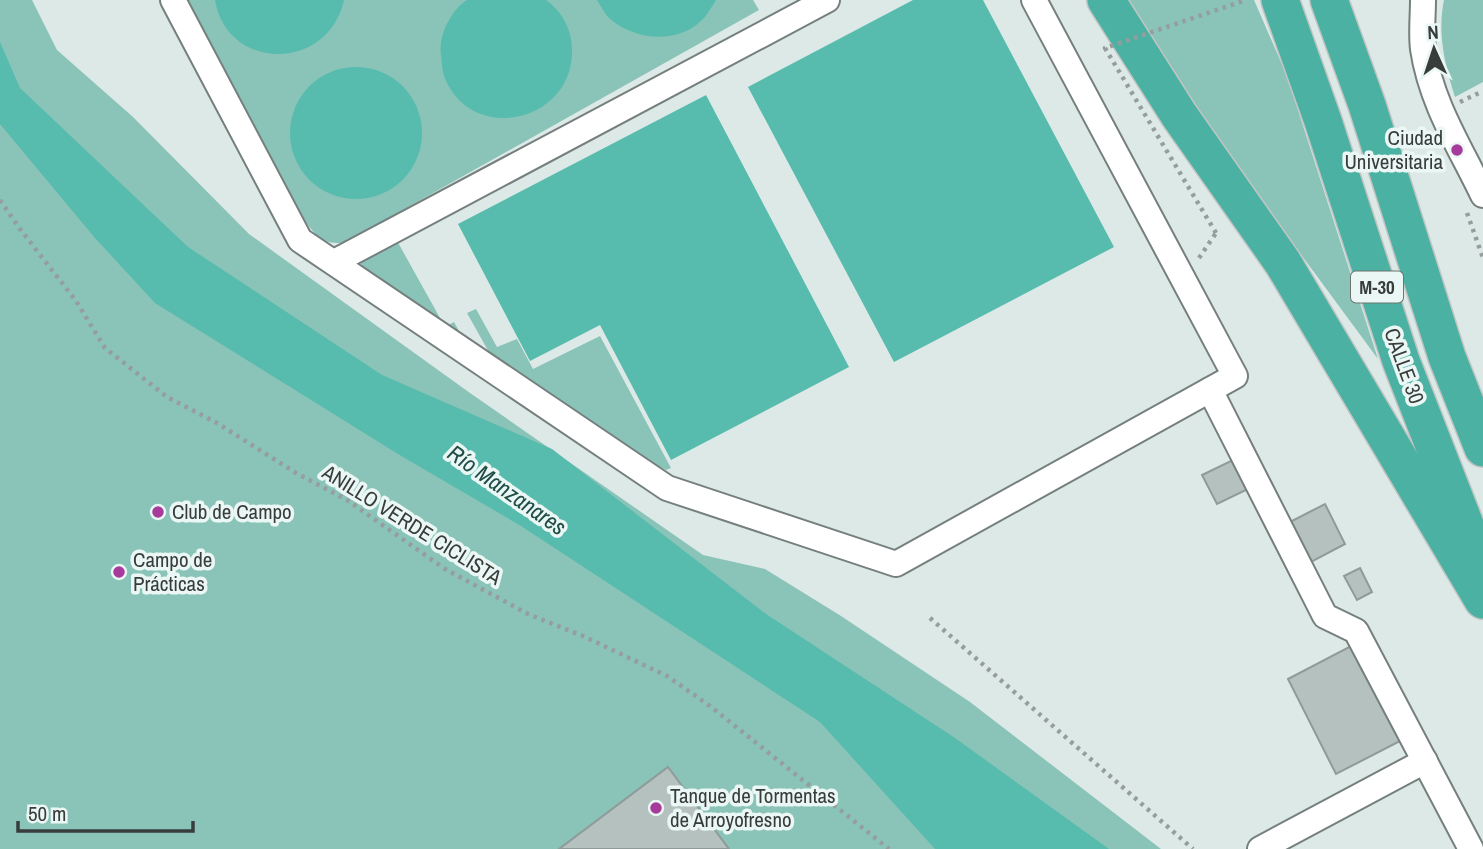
<svg xmlns="http://www.w3.org/2000/svg" width="1483" height="849" font-family="'Archivo Narrow',sans-serif">
  <style>
    .green { fill: #8ac3b8 }
    .water { fill: #57bcad }
    .building { fill: #b5c1bf; stroke: #8f9b98; stroke-width: 2 }
    .lines { fill: none; stroke-linecap: round; stroke-linejoin: round }
    .minor-casing { stroke: #75807e; stroke-width: 28 }
    .highway-casing { stroke: #c3c5c4; stroke-width: 40 }
    .path { stroke: #959e9c; stroke-width: 4.5; stroke-dasharray: 3.5 5; stroke-linecap: butt }
    .minor { stroke: #fff; stroke-width: 24 }
    .highway { stroke: #4bb2a3; stroke-width: 37 }
    .path-bridge { stroke: #959e9c; stroke-width: 4.5; stroke-dasharray: 3.5 5; stroke-linecap: butt }
    .poi-dot { fill: #a73b9c; stroke: #eaf7f4; stroke-width: 2.5 }
    .labels { text-anchor: middle; stroke-width: 7; stroke-linejoin: round; paint-order: stroke }
    .shield { fill: #eaf7f4; stroke: #6d7573; stroke-width: 2 }
    .shield-label { font-size: 19px; font-weight: bold; fill: #383d3c }
    .poi-label { font-size: 21px; fill: #383d3c; stroke: #eaf7f4; text-anchor: start }
    .street-label { font-size: 21px; fill: #383d3c; stroke: #eaf7f4 }
    .water-label { font-size: 23px; font-style: italic; fill: #204d46; stroke: #eaf7f4 }
  </style>
  <rect width="100%" height="100%" fill="#dde9e7"/>
  <!-- green -->
  <g class="green">
    <path d="M0 0H32L57 50 133 117 249 234 470 393 703 555 765 569 841 616 970 702 1161 849H0Z"/>
    <path d="M187 0H753L759 10 344 243C324 244 317 238 306 222Z"/>
    <path d="M1123 0H1254L1287 76 1378 359 1277 222 1174 90Z"/>
    <path d="M1444 0H1483V82L1455 97C1445 66 1437 33 1444 0Z"/>
    <path d="M396 239 445 327 454 322 460 333 459 337 363 272 361 263 365 256Z"/>
    <path d="M476 309 497 347 517 339 533 369 600 336 671 468 666 470 645 459 490 354 467 313Z"/>
  </g>
  <!-- water -->
  <g class="water">
    <path d="M215 0H344C328 72 227 72 215 0Z"/>
    <path d="M467 0H546C559 9 568 23 571 39 584 119 472 150 444 76 442 70 442 62 441 55 438 36 451 10 467 0Z"/>
    <path d="M597 0H716C712 6 708 13 704 18 679 45 635 41 609 18 604 13 601 6 597 0Z"/>
    <path d="M913 0H983L1114 247 894 362 748 87Z"/>
    <path d="M0 42 20 88 188 247 382 375 552 449 766 614 955 738 1109 849H935L820 722 521 526 398 454 155 303 95 238 0 124Z"/>
    <circle cx="356" cy="133" r="66"/>
    <path d="M706 95 849 367 671 460 600 325 530 361 458 224Z"/>
  </g>
  <!-- building -->
  <g class="building">
    <path d="M1235 459 1250 488 1217 504 1202 475Z"/>
    <path d="M1325 504 1345 544 1311 562 1290 522Z"/>
    <path d="M1360 568 1372 592 1357 600 1344 576Z"/>
    <path d="M1351 646 1400 741 1336 774 1288 679Z"/>
    <path d="M668 767 729 849H559Z"/>
  </g>
  <g class="lines">
    <defs>
      <g id="minor">
        <path d="M173 0 300 240 667 488 896 564 1235 376 1034 0"/>
        <path d="M1423 0C1423 16 1421 33 1423 49 1431 103 1460 147 1483 195"/>
        <path d="M334 262 827 0"/>
        <path d="M1210 390 1325 616 1356 631 1471 849"/>
        <path d="M1260 849 1425 761"/>
      </g>
      <g id="highway">
        <path d="M1106 0 1179 115 1283 263 1483 600"/>
        <path d="M1280 0 1323 121 1401 361 1476 553"/>
        <path d="M1329 0 1367 105 1447 357 1483 448"/>
      </g>
    </defs>
    <!-- minor casing -->
    <use href="#minor" class="minor-casing"/>
    <!-- highway casing -->
    <use href="#highway" class="highway-casing"/>
    <!-- path -->
    <g class="path">
      <path d="M1460 102 1483 91"/>
      <path d="M0 200 20 229 76 301 105 348 167 397 217 423 296 473 347 500 445 569 528 614 583 636 667 676 710 706 889 849"/>
      <path d="M1467 213 1483 258"/>
      <path d="M1199 258 1216 233"/>
      <path d="M930 618 1193 849"/>
    </g>
    <!-- minor -->
    <use href="#minor" class="minor"/>
    <!-- highway -->
    <use href="#highway" class="highway"/>
    <!-- path-bridge -->
    <path class="path-bridge" d="M1216 233 1105 48 1246 0"/>
  </g>
  <!-- markers -->
  <g class="poi-dot">
    <circle cx="1457" cy="150" r="7"/>
    <circle cx="158" cy="512" r="7"/>
    <circle cx="119" cy="572" r="7"/>
    <circle cx="656" cy="808" r="7"/>
  </g>
  <g class="labels">
    <!-- shield labels -->
    <rect class="shield" x="1351" y="271.5" width="52" height="31" rx="5"/>
    <g class="shield-label">
      <text x="1377" y="294">M-30</text>
    </g>
    <!-- poi labels -->
    <g class="poi-label">
      <text x="1443" y="145" text-anchor="end">Ciudad<tspan x="1443" dy="24">Universitaria</tspan></text>
      <text x="172" y="519">Club de Campo</text>
      <text x="133" y="567">Campo de<tspan x="133" dy="24">Prácticas</tspan></text>
      <text x="670" y="803">Tanque de Tormentas<tspan x="670" dy="24">de Arroyofresno</tspan></text>
    </g>
    <!-- street labels -->
    <g class="street-label">
      <text transform="translate(1404 366) rotate(70)" y="7">CALLE 30</text>
      <text transform="translate(412 525) rotate(32)" y="7">ANILLO VERDE CICLISTA</text>
    </g>
    <!-- water labels -->
    <g class="water-label">
      <text transform="translate(507 490) rotate(35)" y="8">Río Manzanares</text>
    </g>
  </g>
  <!-- north arrow -->
  <g transform="translate(1434 49) rotate(357)" stroke="#eaf7f4" stroke-width="5" paint-order="stroke">
  <path d="M0-5L12 26L0 18L-12 26Z" fill="#383d3c"/>
  <text y="-10" font-size="19" font-weight="bold" text-anchor="middle" fill="#383d3c">N</text>
  </g>
  <!-- scale -->
  <path d="M18 821v10h175v-10" fill="none" stroke="#383d3c" stroke-width="3.5"/>
  <text x="28" y="821" font-size="21" fill="#383d3c" stroke="#eaf7f4" stroke-width="5" paint-order="stroke">50 m</text>
</svg>
